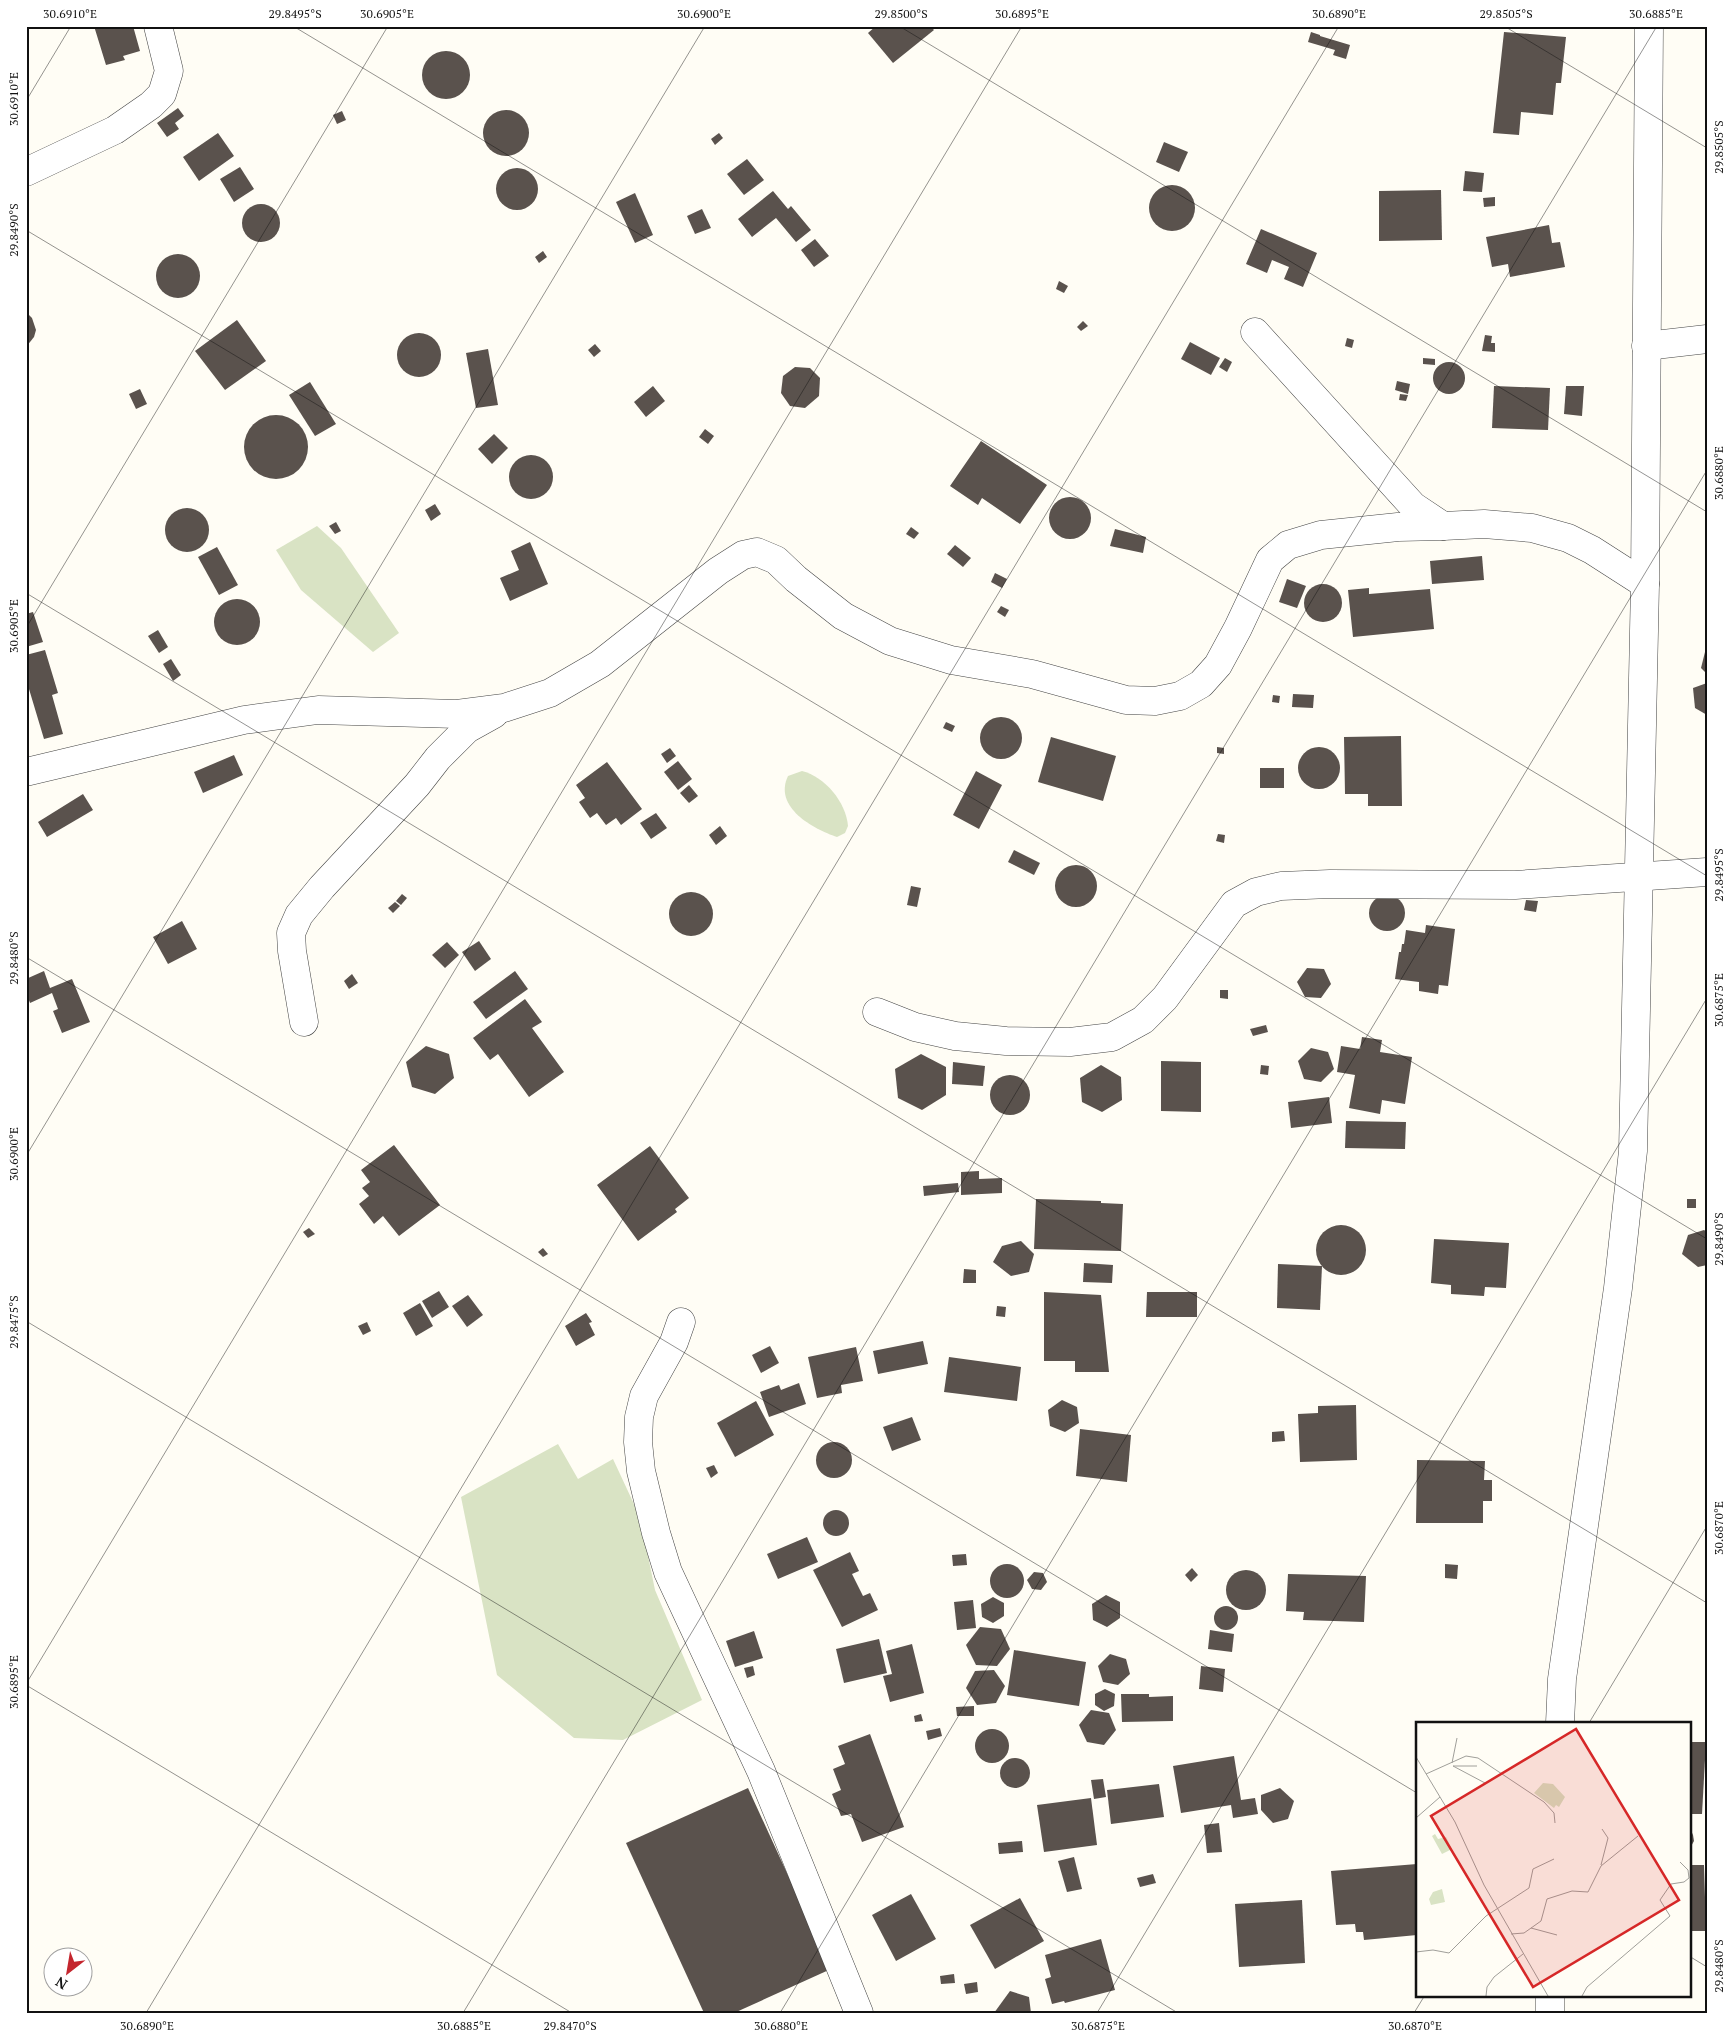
<svg xmlns="http://www.w3.org/2000/svg" width="1733" height="2039" font-family="'PT Serif',serif">
  <style>
    .cemetery { fill: #d9e3c4 }
    .building { fill: #5a524d }
    .lines { fill: none; stroke-linecap: round; stroke-linejoin: round }
    .minor-casing { stroke: #444; stroke-width: 29 }
    .tertiary-casing { stroke: #444; stroke-width: 29 }
    .minor { stroke: #fff; stroke-width: 28 }
    .tertiary { stroke: #fff; stroke-width: 28 }
    .ticks { fill: none; stroke: #111; stroke-width: 1; stroke-opacity: 0.45 }
    .inset-road { fill: none; stroke: #a09f9a; stroke-width: 1 }
    .view { fill: #d62828; fill-opacity: 0.15; stroke: #d62828; stroke-width: 2.5 }
    .inset-edge { fill: none; stroke: #111; stroke-width: 2.5 }
    .neatline { fill: none; stroke: #111; stroke-width: 2 }
    .ticks-label { font-size: 12px; text-anchor: middle; fill: #111 }
  </style>
  <rect width="100%" height="100%" fill="#fffdf5"/>
  <!-- cemetery -->
  <g class="cemetery">
    <path d="M317 526 341 548 399 633 373 652 301 590 276 550Z"/>
    <path d="M802 771C825 777 846 802 848 826L845 833 837 837C813 829 773 807 788 776Z"/>
    <path d="M558 1444 578 1479 613 1459 640 1517 655 1590 702 1700 623 1740 574 1738 497 1675 461 1497Z"/>
  </g>
  <!-- building -->
  <g class="building">
    <path d="M94 26H133L140 51 123 56 125 60 106 65Z"/>
    <path d="M876 26H930L934 30 893 63 868 33Z"/>
    <path d="M1311 32 1320 35V36L1350 45 1346 59 1333 55 1335 50 1308 42Z"/>
    <path d="M1504 32 1566 37 1561 83H1556L1553 115 1521 112 1519 135 1493 133Z"/>
    <circle cx="446" cy="75" r="24"/>
    <path d="M178 108 184 116 175 123 179 129 167 137 157 123Z"/>
    <circle cx="506" cy="133" r="23"/>
    <path d="M342 111 346 120 337 124 333 115Z"/>
    <path d="M218 133 234 156 199 181 183 157Z"/>
    <path d="M719 133 723 138 715 145 711 139Z"/>
    <path d="M1164 142 1188 152 1179 172 1156 162Z"/>
    <path d="M747 159 764 180 744 195 727 174Z"/>
    <path d="M240 167 254 189 234 202 220 179Z"/>
    <circle cx="517" cy="189" r="21"/>
    <path d="M1465 171 1484 173 1482 192 1463 191Z"/>
    <circle cx="1172" cy="208" r="23"/>
    <path d="M1441 190 1442 240 1379 241V191Z"/>
    <path d="M773 191 788 209 791 206 811 230 796 242 776 218 752 237 738 219Z"/>
    <path d="M635 193 653 235 635 243 616 202Z"/>
    <path d="M1495 197V206L1484 207 1483 198Z"/>
    <circle cx="261" cy="223" r="19"/>
    <path d="M702 209 711 228 695 234 687 216Z"/>
    <path d="M1549 225 1552 243 1560 242 1565 267 1510 277 1508 264 1492 267 1486 237Z"/>
    <path d="M1261 229 1317 253 1303 287 1284 279 1289 267 1272 260 1267 273 1246 264Z"/>
    <path d="M815 239 829 256 814 267 801 250Z"/>
    <path d="M543 251 547 257 539 263 535 257Z"/>
    <circle cx="178" cy="276" r="22"/>
    <path d="M1059 281 1068 286 1064 293 1056 289Z"/>
    <path d="M26 312 32 318 36 330 34 337 26 347Z"/>
    <path d="M237 320 266 361 225 390 195 351Z"/>
    <path d="M1083 321 1088 326 1081 331 1077 327Z"/>
    <circle cx="419" cy="355" r="22"/>
    <path d="M1485 335 1492 336 1491 343H1495V352L1482 351Z"/>
    <path d="M1347 338 1354 340 1352 348 1345 346Z"/>
    <path d="M1190 342 1220 358 1211 375 1181 359Z"/>
    <path d="M595 344 601 351 594 357 588 350Z"/>
    <path d="M488 349 498 405 476 408 466 353Z"/>
    <path d="M1225 358 1232 362 1227 372 1219 367Z"/>
    <path d="M1423 358 1435 359V365L1423 364Z"/>
    <circle cx="1449" cy="378" r="16"/>
    <path d="M795 367 810 368 820 378 819 396 805 408 790 406 781 393 783 376Z"/>
    <path d="M1397 381 1410 384 1408 394 1395 390Z"/>
    <path d="M310 382 336 424 315 436 289 395Z"/>
    <path d="M653 386 665 401 646 417 634 402Z"/>
    <path d="M1494 386 1550 388 1548 430 1492 428Z"/>
    <path d="M1566 386H1584L1582 416 1564 414Z"/>
    <path d="M140 389 147 404 136 409 129 394Z"/>
    <path d="M1400 394 1408 395 1406 401 1399 400Z"/>
    <circle cx="276" cy="447" r="32"/>
    <path d="M705 429 714 436 708 444 699 437Z"/>
    <path d="M494 434 508 448 492 464 478 449Z"/>
    <path d="M981 441 1047 485 1020 524 982 498 978 505 950 486Z"/>
    <circle cx="531" cy="477" r="22"/>
    <circle cx="1070" cy="518" r="21"/>
    <path d="M435 504 441 514 431 521 425 510Z"/>
    <circle cx="187" cy="530" r="22"/>
    <path d="M336 522 341 531 335 534 329 526Z"/>
    <path d="M911 527 919 533 914 539 906 534Z"/>
    <path d="M1115 529 1146 537 1143 553 1110 546Z"/>
    <path d="M530 542 548 584 510 601 500 578 519 570 511 551Z"/>
    <path d="M955 545 971 558 963 567 947 554Z"/>
    <path d="M217 547 238 585 219 595 198 557Z"/>
    <path d="M1482 556 1484 580 1432 584 1430 561Z"/>
    <path d="M995 573 1007 579 1002 588 991 582Z"/>
    <path d="M1287 579 1306 586 1297 608 1279 602Z"/>
    <circle cx="1323" cy="603" r="19"/>
    <path d="M1369 588V594L1430 589 1434 629 1353 637 1348 590Z"/>
    <circle cx="237" cy="622" r="23"/>
    <path d="M1001 606 1009 610 1005 617 997 612Z"/>
    <path d="M33 612 43 642 26 647V614Z"/>
    <path d="M158 630 168 647 159 653 148 636Z"/>
    <path d="M1706 648H1707V674L1701 668Z"/>
    <path d="M45 650 58 693 52 695 63 734 44 739 26 679V655Z"/>
    <path d="M171 659 181 675 173 681 163 664Z"/>
    <path d="M1707 683V715L1695 708 1693 688Z"/>
    <path d="M1293 694 1314 695 1313 708 1292 707Z"/>
    <path d="M1273 695 1280 696 1279 703 1272 702Z"/>
    <circle cx="1001" cy="738" r="21"/>
    <path d="M946 722 955 726 952 732 943 728Z"/>
    <path d="M1401 736 1402 806H1368V794H1345L1344 737Z"/>
    <path d="M1051 737 1116 756 1103 801 1038 782Z"/>
    <circle cx="1319" cy="768" r="21"/>
    <path d="M1217 747 1224 748V754L1217 753Z"/>
    <path d="M670 748 676 756 667 763 661 754Z"/>
    <path d="M234 755 243 775 203 793 194 772Z"/>
    <path d="M678 761 692 779 678 790 664 772Z"/>
    <path d="M607 762 642 809 621 825 616 818 606 825 597 813 590 818 579 802 585 798 576 785Z"/>
    <rect x="1260" y="768" width="24" height="20"/>
    <path d="M976 771 1002 785 979 829 953 815Z"/>
    <path d="M689 785 698 796 689 803 680 793Z"/>
    <path d="M83 794 93 810 47 837 38 822Z"/>
    <path d="M656 813 667 828 651 839 640 823Z"/>
    <path d="M720 826 727 836 716 845 709 835Z"/>
    <path d="M1218 834 1225 835 1224 843 1216 841Z"/>
    <path d="M1014 850 1040 863 1034 875 1008 862Z"/>
    <circle cx="1076" cy="886" r="21"/>
    <path d="M911 886 921 888 917 907 907 905Z"/>
    <circle cx="691" cy="914" r="22"/>
    <path d="M402 894 407 898 401 905 396 901Z"/>
    <circle cx="1387" cy="913" r="18"/>
    <path d="M1526 900 1538 901 1536 912 1524 910Z"/>
    <path d="M395 902 400 906 393 913 388 908Z"/>
    <path d="M182 921 197 949 168 964 153 937Z"/>
    <path d="M1426 925 1455 929 1448 986 1439 985 1438 994 1419 991V982L1395 979 1399 952H1401L1402 944H1404L1406 930 1425 933Z"/>
    <path d="M479 941 491 959 475 971 462 952Z"/>
    <path d="M447 942 459 955 445 968 432 955Z"/>
    <path d="M1307 968 1324 969 1331 984 1321 998 1305 997 1297 982Z"/>
    <path d="M44 971 50 988 72 979 90 1022 62 1033 53 1011 58 1009 52 993 30 1003 26 992V979Z"/>
    <path d="M515 971 528 989 486 1019 473 1002Z"/>
    <path d="M352 974 358 983 349 989 344 981Z"/>
    <path d="M1220 990H1228V999L1220 998Z"/>
    <path d="M525 999 542 1022 532 1028 564 1072 529 1097 498 1054 490 1060 473 1038Z"/>
    <path d="M1266 1025 1268 1032 1253 1036 1250 1029Z"/>
    <path d="M1362 1037 1382 1040 1380 1052 1412 1057 1405 1104 1382 1100 1380 1114 1349 1108 1355 1075 1337 1072 1341 1046 1360 1049Z"/>
    <path d="M426 1046 449 1054 454 1078 435 1094 412 1087 406 1062Z"/>
    <path d="M1311 1048 1328 1052 1334 1069 1321 1082 1304 1079 1298 1061Z"/>
    <path d="M921 1054 946 1067V1095L922 1110 898 1098 895 1069Z"/>
    <path d="M1161 1061 1201 1062V1112L1161 1111Z"/>
    <path d="M953 1062 985 1066 983 1086 952 1084Z"/>
    <path d="M1101 1065 1121 1077 1122 1100 1102 1112 1082 1102 1080 1078Z"/>
    <path d="M1261 1065 1269 1066 1268 1075 1260 1074Z"/>
    <circle cx="1010" cy="1095" r="20"/>
    <path d="M1329 1097 1332 1123 1291 1128 1288 1102Z"/>
    <path d="M1346 1121 1406 1122 1405 1149 1345 1148Z"/>
    <path d="M394 1145 440 1205 399 1236 383 1216 374 1224 359 1204 369 1196 362 1188 370 1182 361 1170Z"/>
    <path d="M650 1146 689 1198 675 1209 677 1212 638 1241 597 1185Z"/>
    <path d="M979 1171V1179L1002 1178V1193L961 1195V1172Z"/>
    <path d="M958 1183 959 1192 924 1196 923 1186Z"/>
    <path d="M1036 1199 1101 1201V1203L1123 1204 1121 1251 1034 1249Z"/>
    <rect x="1687" y="1199" width="9" height="9"/>
    <circle cx="1341" cy="1250" r="25"/>
    <path d="M309 1228 315 1234 308 1238 303 1232Z"/>
    <path d="M1704 1230 1707 1232V1265L1698 1267 1682 1254 1688 1235Z"/>
    <path d="M1434 1239 1509 1243 1506 1288 1485 1287 1484 1296 1451 1294V1285L1431 1283Z"/>
    <path d="M1021 1241 1034 1254 1029 1272 1011 1276 993 1262 1002 1246Z"/>
    <path d="M543 1248 548 1254 543 1257 538 1252Z"/>
    <path d="M1084 1263 1113 1265 1112 1283 1083 1282Z"/>
    <path d="M1278 1264 1322 1266 1320 1310 1277 1308Z"/>
    <path d="M964 1269 976 1270V1283H963Z"/>
    <path d="M439 1291 449 1307 432 1318 422 1301Z"/>
    <path d="M1044 1292 1101 1295 1109 1372H1075V1361H1044Z"/>
    <path d="M1147 1292H1197V1317H1146Z"/>
    <path d="M468 1295 483 1315 467 1327 452 1306Z"/>
    <path d="M420 1303 433 1326 416 1336 403 1313Z"/>
    <path d="M997 1306 1006 1307 1005 1317 996 1316Z"/>
    <path d="M586 1313 592 1322 589 1323 595 1335 576 1346 565 1326Z"/>
    <path d="M367 1322 371 1331 363 1335 358 1326Z"/>
    <path d="M923 1341 928 1364 878 1374 873 1351Z"/>
    <path d="M770 1346 779 1363 761 1373 752 1355Z"/>
    <path d="M856 1347 863 1381 841 1385 842 1393 817 1398 808 1357Z"/>
    <path d="M949 1357 1021 1367 1017 1401 944 1392Z"/>
    <path d="M799 1383 806 1404 769 1417 760 1392 779 1385 781 1390Z"/>
    <path d="M1062 1400 1077 1407 1079 1423 1065 1432 1050 1426 1048 1410Z"/>
    <path d="M756 1401 774 1435 735 1457 717 1423Z"/>
    <path d="M1356 1405 1357 1460 1300 1462 1298 1414 1318 1413V1406Z"/>
    <path d="M912 1417 921 1440 892 1451 883 1427Z"/>
    <path d="M1080 1429 1131 1435 1127 1482 1076 1476Z"/>
    <path d="M1284 1431 1285 1441 1272 1442V1432Z"/>
    <circle cx="834" cy="1460" r="18"/>
    <path d="M1417 1460 1485 1461 1484 1480H1492V1501H1483V1523H1416Z"/>
    <path d="M714 1465 718 1473 711 1478 706 1468Z"/>
    <circle cx="836" cy="1523" r="13"/>
    <path d="M807 1537 818 1562 778 1579 767 1554Z"/>
    <path d="M850 1552 859 1571 852 1574 863 1596 870 1593 878 1610 842 1627 813 1570Z"/>
    <path d="M966 1554 967 1565 953 1566 952 1555Z"/>
    <path d="M1445 1564 1458 1565 1457 1579 1445 1578Z"/>
    <circle cx="1007" cy="1581" r="17"/>
    <path d="M1192 1568 1198 1575 1191 1582 1185 1575Z"/>
    <circle cx="1246" cy="1590" r="20"/>
    <path d="M1034 1572 1043 1573 1047 1582 1041 1590 1032 1589 1027 1580Z"/>
    <path d="M1288 1574 1366 1576 1364 1622 1303 1620 1304 1612 1286 1611Z"/>
    <path d="M1106 1595 1120 1602V1618L1107 1627 1093 1620 1092 1604Z"/>
    <path d="M993 1597 1004 1603V1616L993 1623 982 1617 981 1604Z"/>
    <path d="M973 1600 976 1628 957 1630 954 1602Z"/>
    <circle cx="1226" cy="1618" r="12"/>
    <path d="M980 1627 1001 1629 1010 1649 997 1666 976 1665 966 1645Z"/>
    <path d="M1210 1630 1234 1634 1232 1652 1208 1649Z"/>
    <path d="M754 1631 763 1658 735 1667 726 1641Z"/>
    <path d="M879 1639 887 1673 844 1683 836 1649Z"/>
    <path d="M912 1644 924 1693 890 1702 883 1676 892 1674 886 1651Z"/>
    <path d="M1014 1650 1086 1662 1079 1706 1007 1695Z"/>
    <path d="M1110 1654 1126 1659 1130 1674 1118 1685 1103 1682 1098 1666Z"/>
    <path d="M753 1666 755 1675 747 1678 744 1668Z"/>
    <path d="M1201 1666 1225 1669 1223 1692 1199 1689Z"/>
    <path d="M994 1670 1005 1686 996 1703 977 1705 966 1688 975 1671Z"/>
    <path d="M1105 1689 1115 1694 1114 1706 1104 1711 1095 1705V1694Z"/>
    <path d="M1121 1694H1149V1697L1173 1696V1721L1122 1722Z"/>
    <path d="M974 1706V1716H957L956 1707Z"/>
    <path d="M1091 1710 1109 1713 1116 1730 1104 1745 1087 1742 1079 1725Z"/>
    <path d="M921 1714 923 1721 915 1722 914 1716Z"/>
    <path d="M940 1728 942 1736 928 1740 926 1731Z"/>
    <circle cx="992" cy="1746" r="17"/>
    <path d="M870 1734 904 1827 862 1842 851 1814 841 1816 832 1794 841 1790 833 1769 845 1764 838 1746Z"/>
    <path d="M1689 1742H1706L1702 1814H1689Z"/>
    <path d="M1234 1756 1241 1800 1255 1798 1258 1814 1233 1818 1231 1805 1181 1813 1173 1766Z"/>
    <circle cx="1015" cy="1773" r="15"/>
    <path d="M1103 1779 1106 1797 1094 1799 1091 1780Z"/>
    <path d="M1159 1784 1164 1817 1111 1824 1107 1790Z"/>
    <path d="M748 1788 831 1969 734 2013H704L626 1843Z"/>
    <path d="M1280 1788 1294 1801 1288 1819 1273 1823 1261 1810V1795Z"/>
    <path d="M1091 1798 1097 1845 1044 1852 1037 1805Z"/>
    <path d="M1219 1823 1222 1852 1207 1853 1204 1825Z"/>
    <path d="M1689 1826 1693 1835 1694 1841 1689 1850Z"/>
    <path d="M1022 1841 1023 1852 999 1854 998 1843Z"/>
    <path d="M1074 1857 1082 1889 1067 1892 1058 1861Z"/>
    <path d="M1417 1864V1935L1364 1940 1363 1932H1356L1355 1924 1336 1925 1331 1871Z"/>
    <path d="M1689 1865H1704L1706 1931H1689Z"/>
    <path d="M1153 1874 1156 1883 1140 1887 1137 1878Z"/>
    <path d="M911 1894 936 1939 896 1961 872 1915Z"/>
    <path d="M1020 1898 1044 1941 995 1969 970 1925Z"/>
    <path d="M1302 1900 1305 1963 1239 1967 1235 1904Z"/>
    <path d="M1101 1939 1115 1990 1065 2003 1064 2001 1052 2004 1045 1979 1051 1977 1045 1955Z"/>
    <path d="M954 1974 955 1983 941 1984 940 1976Z"/>
    <path d="M977 1982 978 1992 966 1994 964 1984Z"/>
    <path d="M1010 1991 1029 1997 1031 2013H994Z"/>
  </g>
  <g class="lines">
    <defs>
      <g id="minor">
        <path d="M26 172 115 130 151 105 162 94 169 71 158 26"/>
        <path d="M1255 332 1413 506 1443 526"/>
        <path d="M1646 346 1707 339"/>
        <path d="M26 772 244 720 318 710 457 714 504 708 550 693 600 664 718 571 743 555 757 552 776 560 796 579 843 616 890 641 951 660 1032 674 1126 700 1155 701 1180 696 1201 684 1218 665 1238 628 1270 560 1288 545 1321 535 1398 527 1443 526 1484 524 1532 528 1568 538 1592 550 1645 584"/>
        <path d="M877 1012 915 1027 955 1036 1006 1041 1070 1042 1112 1037 1143 1020 1165 998 1234 904 1256 892 1281 886 1330 884 1515 885 1707 872"/>
        <path d="M304 1022 292 951 291 933 299 915 322 887 417 785 438 758 467 729 494 714"/>
        <path d="M681 1322 674 1342 644 1396 639 1417 638 1442 641 1471 656 1533 668 1572 761 1771 859 2013"/>
      </g>
      <g id="tertiary">
        <path d="M1560 1723 1562 1679 1618 1288 1633 1151 1645 584 1649 26"/>
        <path d="M1550 1995V2013"/>
      </g>
    </defs>
    <!-- minor casing -->
    <use href="#minor" class="minor-casing"/>
    <!-- tertiary casing -->
    <use href="#tertiary" class="tertiary-casing"/>
    <!-- minor -->
    <use href="#minor" class="minor"/>
    <!-- tertiary -->
    <use href="#tertiary" class="tertiary"/>
  </g>
  <!-- ticks -->
  <path class="ticks" d="M293 26 1707 876M899 26 1707 512M1504 26 1707 148M26 101 71 26M26 230 1707 1239M26 593 1707 1603M26 628 388 26M26 957 1417 1793M26 1156 705 26M26 1321 1178 2013M26 1684 1022 26M26 1685 572 2013M1589 1723 1707 1526M1689 1956 1707 1967M146 2013 1339 26M463 2013 1657 26M780 2013 1707 470M1097 2013 1707 998M1414 2013 1425 1995"/>
  <!-- overview -->
  <g transform="translate(1416 1722)">
    <rect width="275" height="275" fill="#fffdf5"/>
    <path d="M127 61 137 62 149 75 143 85 140 83 138 86 118 71ZM19 112 22 117 30 115 36 127 26 132 16 114ZM26 167 29 180 15 183 13 177 17 170Z" fill="#d9e3c4"/>
    <path class="inset-road" d="M0 35 39 100 68 163 132 274M36 41 41 16M37 44 69 61M37 44H61M10 52 50 34 62 36 128 80 138 91 139 101M0 96 24 75M185 143 192 116 186 107M115 206 141 213M95 212 108 211 125 199 131 177 156 169 172 170 185 144 222 114M0 230 17 228 33 231 70 194 113 166 117 147 138 137M70 274 71 265 78 255 107 232M166 274 171 265 254 194 244 178 255 162 268 160 273 156 272 148 264 140"/>
    <path class="view" d="M160 7 263 178 117 265 15 94Z"/>
    <rect width="275" height="275" class="inset-edge"/>
  </g>
  <!-- border -->
  <rect width="1733" height="2039" fill="none" stroke="#ffffff" stroke-width="55"/>
  <!-- north arrow -->
  <g transform="translate(68 1972) rotate(211)"><circle r="24" fill="#ffffff" stroke="#a0a0a0"/>
  <path d="M0-4L9 19L0 12L-9 19Z" fill="#c4262e"/>
  <text y="-8" font-size="14" font-weight="bold" text-anchor="middle" fill="#111111">N</text>
  </g>
  <rect x="28" y="28" width="1678" height="1984" class="neatline"/>
  <g class="ticks-label">
    <text x="70" y="18">30.6910°E</text>
    <text x="295" y="18">29.8495°S</text>
    <text x="387" y="18">30.6905°E</text>
    <text x="704" y="18">30.6900°E</text>
    <text x="901" y="18">29.8500°S</text>
    <text x="1022" y="18">30.6895°E</text>
    <text x="1339" y="18">30.6890°E</text>
    <text x="1506" y="18">29.8505°S</text>
    <text x="1656" y="18">30.6885°E</text>
    <text transform="translate(14 99) rotate(-90)" y="4">30.6910°E</text>
    <text transform="translate(1719 147) rotate(-90)" y="4">29.8505°S</text>
    <text transform="translate(14 230) rotate(-90)" y="4">29.8490°S</text>
    <text transform="translate(1719 473) rotate(-90)" y="4">30.6880°E</text>
    <text transform="translate(14 626) rotate(-90)" y="4">30.6905°E</text>
    <text transform="translate(1719 875) rotate(-90)" y="4">29.8495°S</text>
    <text transform="translate(14 958) rotate(-90)" y="4">29.8480°S</text>
    <text transform="translate(1719 1000) rotate(-90)" y="4">30.6875°E</text>
    <text transform="translate(14 1154) rotate(-90)" y="4">30.6900°E</text>
    <text transform="translate(1719 1239) rotate(-90)" y="4">29.8490°S</text>
    <text transform="translate(14 1322) rotate(-90)" y="4">29.8475°S</text>
    <text transform="translate(1719 1528) rotate(-90)" y="4">30.6870°E</text>
    <text transform="translate(14 1682) rotate(-90)" y="4">30.6895°E</text>
    <text transform="translate(1719 1966) rotate(-90)" y="4">29.8480°S</text>
    <text x="147" y="2030">30.6890°E</text>
    <text x="464" y="2030">30.6885°E</text>
    <text x="570" y="2030">29.8470°S</text>
    <text x="781" y="2030">30.6880°E</text>
    <text x="1098" y="2030">30.6875°E</text>
    <text x="1415" y="2030">30.6870°E</text>
  </g>
</svg>
